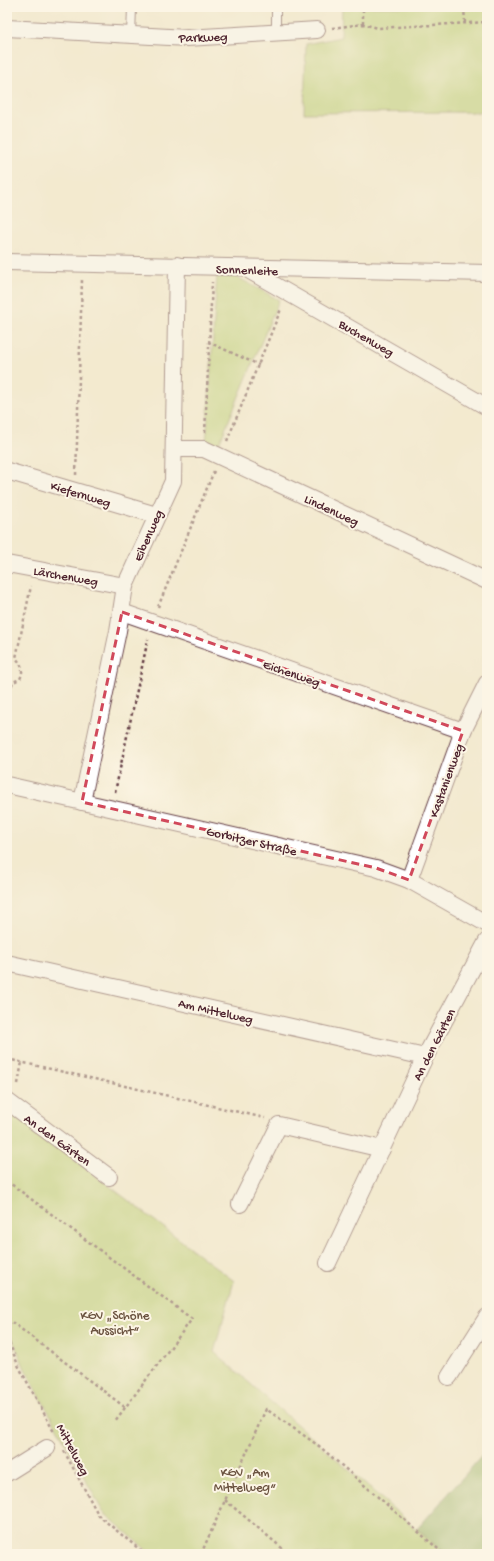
<svg xmlns="http://www.w3.org/2000/svg" width="494" height="1561" font-family="'Gochi Hand',sans-serif">
  <style>
    .green { fill: #b7cd71; stroke: #80764e }
    .forest { fill: #91b063; stroke: #6e6847 }
    .lines { fill: none; stroke-linecap: round; stroke-linejoin: round }
    .lane-casing { stroke: #633d44; stroke-width: 10 }
    .street-casing { stroke: #633d44; stroke-width: 18 }
    .path { stroke: #633d44; stroke-width: 2.5; stroke-dasharray: 3 3; stroke-linecap: butt }
    .lane { stroke: #fff; stroke-width: 8 }
    .street { stroke: #fff; stroke-width: 16 }
    .marked { fill: none; stroke: #d1495b; stroke-width: 3; stroke-dasharray: 8 5; stroke-linejoin: round }
    .labels { text-anchor: middle; stroke-width: 4; stroke-linejoin: round; paint-order: stroke }
    .street-label { font-size: 13px; fill: #4a1f2b; stroke: #fcf5e5 }
    .park-label { font-size: 13px; fill: #6b5340; stroke: #fcf5e5 }
  </style>
  <rect width="100%" height="100%" fill="#fcf5e5"/>
  <filter id="ink" filterUnits="userSpaceOnUse"><feTurbulence type="fractalNoise" baseFrequency=".025" numOctaves="2"/><feDisplacementMap in="SourceGraphic" scale="8" xChannelSelector="R" yChannelSelector="G"/><feConvolveMatrix kernelMatrix="1 2 1 2 8 2 1 2 1" color-interpolation-filters="sRGB"/></filter>
  <filter id="wash" filterUnits="userSpaceOnUse"><feTurbulence type="fractalNoise" baseFrequency=".012" numOctaves="4" result="noise"/><feDisplacementMap in="SourceGraphic" scale="16" xChannelSelector="R" yChannelSelector="G"/><feGaussianBlur stdDeviation="0.9" result="paint"/><feColorMatrix in="noise" values="0 0 0 0 0 0 0 0 0 0 0 0 0 0 0 0 0 1.4 0 .05"/><feComposite in="paint" operator="in"/></filter>
  <g filter="url(#wash)">
    <rect width="100%" height="100%" fill="#f3eacf"/>
    <!-- green -->
    <g class="green">
      <path d="M342 7H487V112L304 113 306 44 341 37Z"/>
      <path d="M217 276H235L279 300 217 449 206 444Z"/>
      <path d="M7 1108 234 1281 214 1352 445 1554H151L103 1512 25 1369 7 1326Z"/>
    </g>
    <!-- forest -->
    <path class="forest" d="M487 1450V1554H445L417 1529Z"/>
  </g>
  <g filter="url(#ink)">
    <g class="lines">
      <defs>
        <g id="lane">
          <path d="M276 7V33"/>
          <path d="M131 35 132 7"/>
        </g>
        <g id="street">
          <path d="M7 28 187 38 317 30"/>
          <path d="M7 262 487 273"/>
          <path d="M250 271 487 407"/>
          <path d="M174 449H204L487 581"/>
          <path d="M7 471 156 515"/>
          <path d="M7 564 125 586"/>
          <path d="M122 612 463 731"/>
          <path d="M7 785 376 868 409 880 487 924"/>
          <path d="M82 802 118 631 125 586 173 481 177 265"/>
          <path d="M409 880 463 731 487 683"/>
          <path d="M7 963 425 1057"/>
          <path d="M7 1101 109 1177"/>
          <path d="M240 1204 279 1125 382 1149"/>
          <path d="M328 1263 425 1057 487 941"/>
          <path d="M449 1377 487 1317"/>
          <path d="M7 1473 47 1448"/>
        </g>
      </defs>
      <!-- lane casing -->
      <use href="#lane" class="lane-casing"/>
      <!-- street casing -->
      <use href="#street" class="street-casing"/>
      <!-- path -->
      <g class="path">
        <path d="M464 7 465 23"/>
        <path d="M363 24V7"/>
        <path d="M332 28 363 24 378 28 487 22"/>
        <path d="M208 342 259 365"/>
        <path d="M205 433 212 282"/>
        <path d="M227 441 281 309"/>
        <path d="M76 475 82 280"/>
        <path d="M158 607 214 471"/>
        <path d="M7 697 13 682 20 679C24 670 22 665 16 658L31 586"/>
        <path d="M115 792 148 639"/>
        <path d="M7 1059 265 1118"/>
        <path d="M18 1084 22 1062"/>
        <path d="M7 1181 192 1319 115 1421"/>
        <path d="M7 1321 9 1320 126 1408"/>
        <path d="M7 1337 18 1365 54 1432"/>
        <path d="M64 1451 99 1516 145 1554"/>
        <path d="M225 1500 289 1554"/>
        <path d="M201 1554 266 1409 319 1446 444 1554"/>
      </g>
      <!-- lane -->
      <use href="#lane" class="lane"/>
      <!-- street -->
      <use href="#street" class="street"/>
    </g>
  </g>
  <!-- marked area -->
  <path d="M0 0H494V1561H0ZM122 612 463 731 409 880 376 868 82 802Z" fill="#f3eacf" fill-opacity=".55" fill-rule="evenodd"/>
  <path class="marked" d="M122 612 463 731 409 880 376 868 82 802Z"/>
  <g class="labels">
    <!-- street labels -->
    <g class="street-label">
      <text transform="translate(203 36) rotate(-2)" y="5">Parkweg</text>
      <text transform="translate(247 269) rotate(2)" y="5">Sonnenleite</text>
      <text transform="translate(367 337) rotate(30)" y="5">Buchenweg</text>
      <text transform="translate(81 493) rotate(17)" y="5">Kiefernweg</text>
      <text transform="translate(332 509) rotate(25)" y="5">Lindenweg</text>
      <text transform="translate(147 535) rotate(-66)" y="5">Eibenweg</text>
      <text transform="translate(66 575) rotate(10)" y="5">Lärchenweg</text>
      <text transform="translate(292 672) rotate(19)" y="5">Eichenweg</text>
      <text transform="translate(445 780) rotate(-70)" y="5">Kastanienweg</text>
      <text transform="translate(252 840) rotate(13)" y="5">Gorbitzer Straße</text>
      <text transform="translate(216 1010) rotate(13)" y="5">Am Mittelweg</text>
      <text transform="translate(433 1044) rotate(-63)" y="5">An den Gärten</text>
      <text transform="translate(58 1139) rotate(36)" y="5">An den Gärten</text>
      <text transform="translate(74 1449) rotate(62)" y="5">Mittelweg</text>
    </g>
    <!-- park labels -->
    <g class="park-label">
      <text x="115" y="1319">KGV „Schöne<tspan x="115" dy="15">Aussicht“</tspan></text>
      <text x="245" y="1476">KGV „Am<tspan x="245" dy="15">Mittelweg“</tspan></text>
    </g>
  </g>
  <!-- margin -->
  <rect width="494" height="1561" fill="none" stroke="#fcf5e5" stroke-width="24"/>
</svg>
